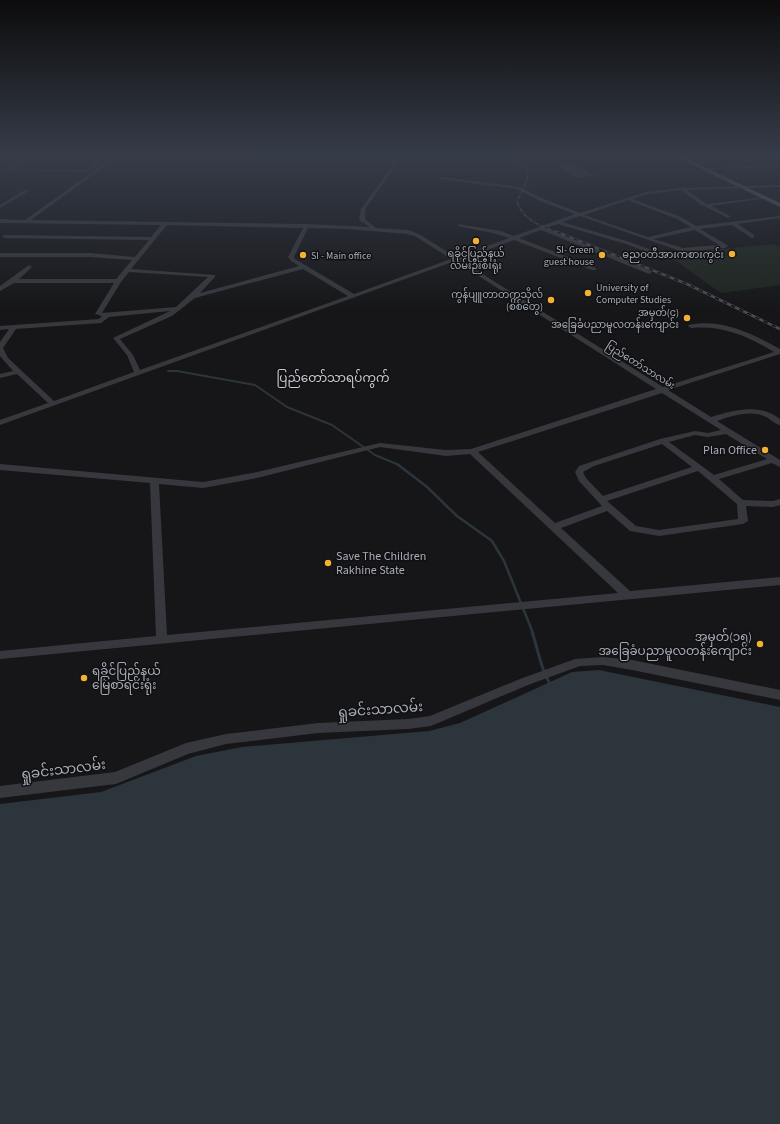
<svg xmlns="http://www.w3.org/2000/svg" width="780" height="1124" font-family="'Source Sans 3','Noto Sans Myanmar',sans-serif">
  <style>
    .green { fill: #1e261f }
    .water { fill: #2c353c }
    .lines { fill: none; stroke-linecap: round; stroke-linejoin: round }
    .stream-far2 { stroke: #2c353c; stroke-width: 2 }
    .stream-far1 { stroke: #2c353c; stroke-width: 2.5 }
    .stream { stroke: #2c353c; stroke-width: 3 }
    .minor { fill: #37383d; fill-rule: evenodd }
    .major { fill: #53555c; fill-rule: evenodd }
    .rail-far1-casing { stroke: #4a4c52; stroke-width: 1.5 }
    .rail-casing { stroke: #4a4c52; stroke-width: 2.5 }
    .rail-far1 { stroke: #111113; stroke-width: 1; stroke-dasharray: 3.5; stroke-linecap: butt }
    .rail { stroke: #111113; stroke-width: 1.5; stroke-dasharray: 4.5; stroke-linecap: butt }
    .poi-dot { fill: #f2b134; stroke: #111113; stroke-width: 1.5 }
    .labels { text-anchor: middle; stroke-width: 3; stroke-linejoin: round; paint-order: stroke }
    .far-poi-label { font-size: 10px; fill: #a8adb8; stroke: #111113; text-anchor: end }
    .far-street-label { font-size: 10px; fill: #a8adb8; stroke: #111113 }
    .far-quarter-label { font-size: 12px; fill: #c9ccd4; stroke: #111113 }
    .poi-label { font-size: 12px; fill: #a8adb8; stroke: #111113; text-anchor: end }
    .near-street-label { font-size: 14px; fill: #a8adb8; stroke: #111113 }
  </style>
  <rect width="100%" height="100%" fill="#161618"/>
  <!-- green -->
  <path class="green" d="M774 244 780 247V285L721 293 666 254Z"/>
  <!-- water -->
  <g class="water">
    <path d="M573 164 596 176 576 178 556 165Z"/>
    <path d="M599 670 780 707V1124H0V804L101 792 196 756 242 747 429 731 460 723 572 672Z"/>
  </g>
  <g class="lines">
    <!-- stream-far2 -->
    <path class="stream-far2" d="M168 371H177L255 385 287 407 332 425 375 455 399 465"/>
    <!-- stream-far1 -->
    <path class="stream-far1" d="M397 464 426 486 457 516 492 541 504 561 533 633"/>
    <!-- stream -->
    <path class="stream" d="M532 632C538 648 540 667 549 682"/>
    <!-- minor -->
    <g class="minor">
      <path d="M9 154H14L0 163V160Z"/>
      <path d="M33 154H108L109 155 105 156 89 172 5 170 26 155ZM40 156H101L88 170 12 169 28 157Z"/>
      <path d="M117 154H122L31 220 306 224 370 227 359 220 361 209 389 170 395 154H399L393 170 365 209V219L376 228 408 230 419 234 456 257 509 238C493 232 475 230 458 226V224L501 231 514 236 575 214 540 201 517 189 440 179 442 177 520 187 544 199 580 213 646 192 682 188 780 185V187L687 190 707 204 766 197 768 198 711 206 730 216 728 218 700 204 681 190 647 194 632 199 681 217 696 226 780 216V218L738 224 754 235V237L752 238 732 225 700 229 727 245 728 246 725 248 683 252 580 216 562 222 630 242 665 255 666 256 663 258 626 244 558 224 546 228 651 271 652 272 649 274 541 230 519 238 596 268V270H592L514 240 460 260 663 387 774 352C748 336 722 325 691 328L688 326 689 325C721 318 753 334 780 349V354L668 390 711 417C734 410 759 403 780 419V425C774 424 770 418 764 416 749 410 731 416 717 421L780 460V467L772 463 719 479 743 500 773 501 780 499V505L773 507 746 506 748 521 743 524 659 536 630 531 607 511 561 528 630 591 780 577V585L0 659V651L156 636 150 483 0 470V464L203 482 257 472 380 443 446 450 471 449 656 389 455 261 0 425V420L48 403 17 374 0 378V374L13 371 0 356V342L9 329 0 330V326L99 319 102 316 95 314 114 283H14L0 291V286L29 265 32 267 31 268 19 279H116L132 260 90 257H0V253H90L135 257 149 240 5 238 2 236 3 235 151 237 161 225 0 223V219L25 220ZM628 200 677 219 691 227 648 237 584 215ZM167 225 303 228 288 257 291 261 299 266 200 293 215 277V275L131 269ZM308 228 347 229 407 234 415 236 451 259 354 294 295 259 294 257ZM695 230 719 245 683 248 653 239ZM303 269 348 296 140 370 133 355 120 339 172 316 195 298ZM129 272 208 277 176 307 102 313 121 282ZM170 311 113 338 127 355 134 372 54 401 8 358 3 348 16 329 101 323 109 317ZM662 393 721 430 708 433 695 431 660 439 579 466 575 472 579 481 602 506 555 523 478 452ZM726 434 767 459 714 475 669 442 695 435 708 437ZM662 444 692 467 603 496 586 478 583 472 594 466ZM380 447 446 456 470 454 618 593 167 635 159 484 203 488 257 478ZM698 471 737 504 738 519 659 530 636 526 607 501Z"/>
      <path d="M735 154H773L682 158 680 157Z"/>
      <path d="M780 165V167L706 169 704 168Z"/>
      <path d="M25 190 29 191 0 208V205Z"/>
      <path d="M603 657 632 660 780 690V700L632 670 603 665 580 666 528 685 431 726 408 729 318 733 226 744 188 754 116 784 0 798V786L115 772 186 743 226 734 318 723 408 719 430 716 520 679 575 659Z"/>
    </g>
    <!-- major -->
    <path class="major" d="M670 154H677L780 203V207Z"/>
    <defs>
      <path id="rail-far1" d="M507 154 527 171V180L517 202C523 221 543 227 560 233"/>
      <path id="rail" d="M557 232 687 284 780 329"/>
    </defs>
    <!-- rail-far1 casing -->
    <use href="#rail-far1" class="rail-far1-casing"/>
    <!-- rail casing -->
    <use href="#rail" class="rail-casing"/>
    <!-- rail-far1 -->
    <use href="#rail-far1" class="rail-far1"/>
    <!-- rail -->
    <use href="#rail" class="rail"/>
  </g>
  <!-- sky -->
  <linearGradient id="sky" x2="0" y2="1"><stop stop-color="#0c0c0d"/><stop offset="0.5" stop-color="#363c48"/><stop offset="1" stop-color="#363c48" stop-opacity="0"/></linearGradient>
  <rect width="780" height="311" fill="url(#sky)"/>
  <!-- markers -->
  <g class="poi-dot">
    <circle cx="476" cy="241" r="4"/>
    <circle cx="732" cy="254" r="4"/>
    <circle cx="303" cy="255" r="4"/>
    <circle cx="602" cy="255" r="4"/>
    <circle cx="588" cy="293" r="4"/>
    <circle cx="551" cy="300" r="4"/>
    <circle cx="687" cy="318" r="4"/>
    <circle cx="765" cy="450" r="4"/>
    <circle cx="328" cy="563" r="4"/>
    <circle cx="760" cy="644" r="4"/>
    <circle cx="84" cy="678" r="4"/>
  </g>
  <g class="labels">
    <!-- far-poi labels -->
    <g class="far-poi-label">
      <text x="594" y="253">SI- Green<tspan x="594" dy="12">guest house</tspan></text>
      <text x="476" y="257" text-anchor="middle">ရခိုင်ပြည်နယ်<tspan x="476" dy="12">လမ်းဉီးစီးရုံး</tspan></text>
      <text x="724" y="258">ဓညဝတီအားကစားကွင်း</text>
      <text x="311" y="259" text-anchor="start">SI - Main office</text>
      <text x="596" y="291" text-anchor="start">University of<tspan x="596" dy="12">Computer Studies</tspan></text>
      <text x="543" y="298">ကွန်ပျူတာတက္ကသိုလ်<tspan x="543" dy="12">(စစ်တွေ)</tspan></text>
      <text x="679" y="316">အမှတ်(၄)<tspan x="679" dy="12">အခြေခံပညာမူလတန်းကျောင်း</tspan></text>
    </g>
    <!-- far-street labels -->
    <g class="far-street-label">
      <text transform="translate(641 365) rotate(32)" y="4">ပြည်တော်သာလမ်း</text>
    </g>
    <!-- far-quarter labels -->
    <g class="far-quarter-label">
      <text x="333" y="382">ပြည်တော်သာရပ်ကွက်</text>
    </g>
    <!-- poi labels -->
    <g class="poi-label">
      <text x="757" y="454">Plan Office</text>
      <text x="336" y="560" text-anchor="start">Save The Children<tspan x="336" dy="14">Rakhine State</tspan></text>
      <text x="752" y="641">အမှတ်(၁၅)<tspan x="752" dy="14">အခြေခံပညာမူလတန်းကျောင်း</tspan></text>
      <text x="92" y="675" text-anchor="start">ရခိုင်ပြည်နယ်<tspan x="92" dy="14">မြေစာရင်းရုံး</tspan></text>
    </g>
    <!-- near-street labels -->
    <g class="near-street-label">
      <text transform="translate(380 709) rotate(-4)" y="5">ရှုခင်းသာလမ်း</text>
      <text transform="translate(63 769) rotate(-7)" y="5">ရှုခင်းသာလမ်း</text>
    </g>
  </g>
</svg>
